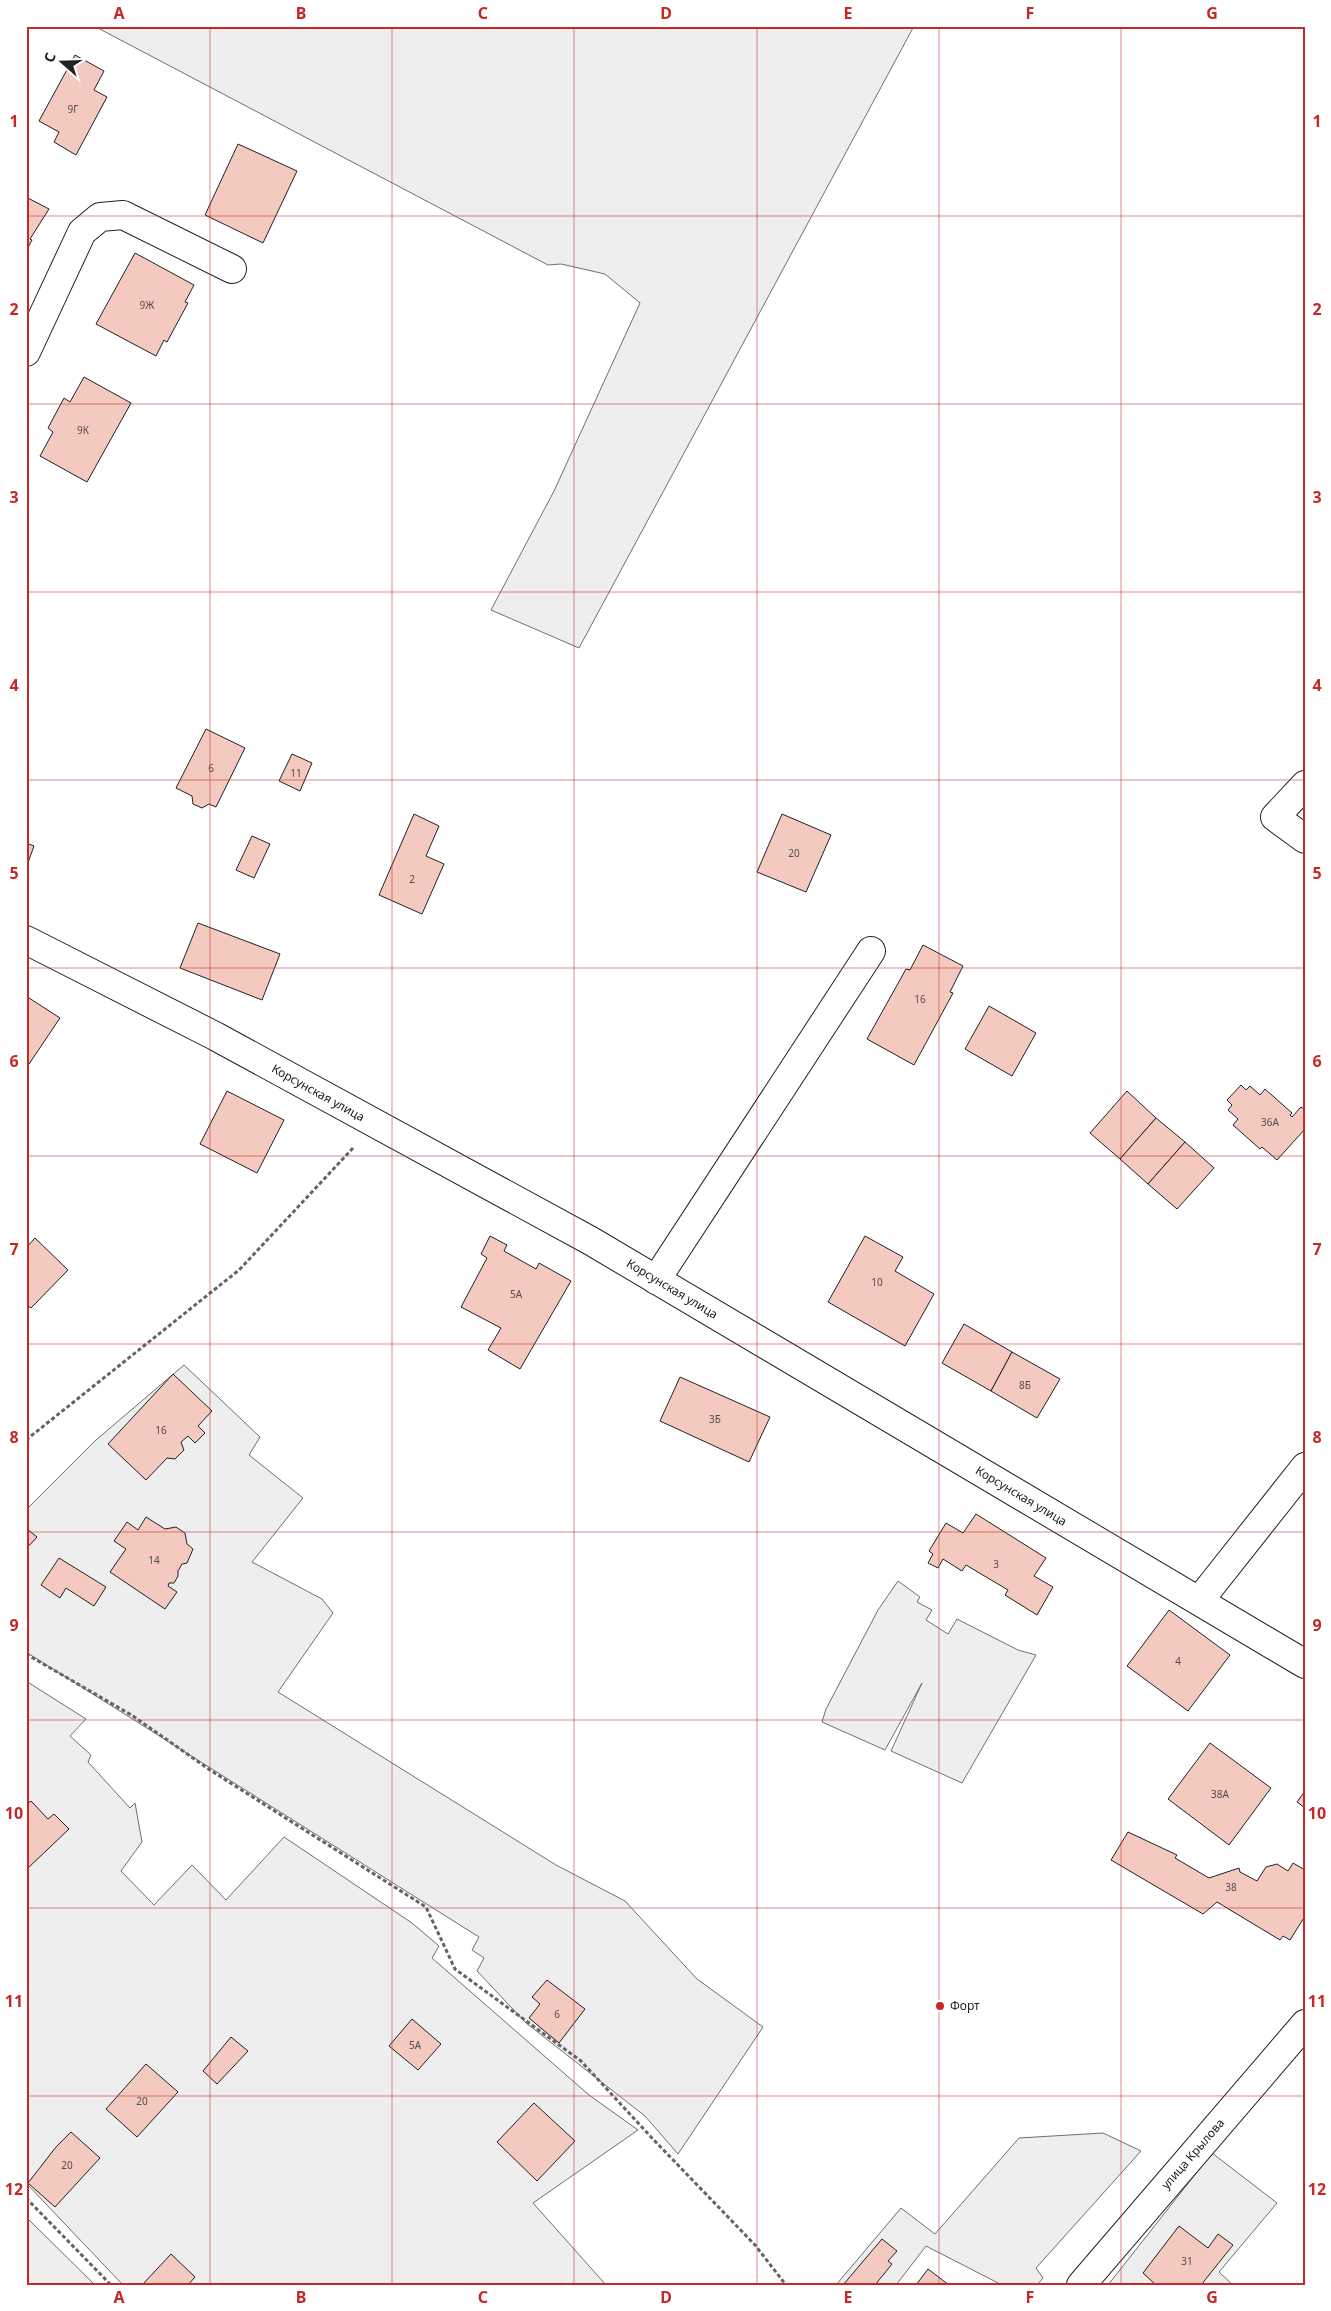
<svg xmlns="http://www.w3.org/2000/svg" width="1331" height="2311" font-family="'Noto Sans',sans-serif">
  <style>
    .green { fill: #eee; stroke: #6f6f6f }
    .building { fill: #f3c9c0; stroke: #222 }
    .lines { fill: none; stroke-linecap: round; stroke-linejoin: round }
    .minor-casing { stroke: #222; stroke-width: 30 }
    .path { stroke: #646464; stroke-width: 3; stroke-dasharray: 4 2.5; stroke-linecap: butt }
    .minor { stroke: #fff; stroke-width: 28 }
    .grid { fill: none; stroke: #c62828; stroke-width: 1; stroke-opacity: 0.55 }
    .poi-dot { fill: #c62828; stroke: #fff; stroke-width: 2 }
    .labels { text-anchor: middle; stroke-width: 4; stroke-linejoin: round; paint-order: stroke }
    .number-label { font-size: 10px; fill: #564c4a }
    .street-label { font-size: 12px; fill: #222; stroke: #fff }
    .poi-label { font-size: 12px; fill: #222; stroke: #fff; text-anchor: start }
    .neatline { fill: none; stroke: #c62828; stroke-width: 2 }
    .grid-label { font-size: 16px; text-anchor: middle; font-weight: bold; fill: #c62828 }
  </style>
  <rect width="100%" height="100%" fill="#fff"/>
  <!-- green -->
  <g class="green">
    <path d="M94 26H914L579 648 491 610 554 491 640 303 605 274 561 264 548 265Z"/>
    <path d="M184 1365 260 1437 249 1455 303 1498 252 1562 322 1599 333 1613 278 1692 556 1865 625 1901 697 1979 763 2027 678 2154 645 2116 526 2023 477 1971 484 1958 472 1950 479 1937 26 1652V1510L96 1440Z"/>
    <path d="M898 1581 920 1597 917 1602 932 1610 926 1620 948 1634 957 1619 1018 1650 1036 1655 962 1783 891 1751 922 1683 885 1750 822 1722 826 1709 878 1610Z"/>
    <path d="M26 1681 86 1719 70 1736 91 1755 88 1762 130 1808 135 1803 142 1842 121 1871 154 1905 192 1865 226 1900 284 1837 412 1923 439 1946 432 1958 589 2095 638 2130 533 2203 606 2285H123L26 2183Z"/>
    <path d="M1103 2133 1141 2151 1036 2268 1043 2278 1037 2285H1002L926 2246 896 2285H836L901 2208 935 2234 1019 2138Z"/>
    <path d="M1212 2153 1277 2203 1219 2272 1233 2285H1108Z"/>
    <path d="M26 2217 95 2285H26Z"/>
  </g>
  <!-- building -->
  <g class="building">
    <path d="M75 55 104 71 94 90 107 97 76 155 54 142 59 132 39 121Z"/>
    <path d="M238 144 297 171 263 243 205 215Z"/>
    <path d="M26 197 49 209 30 239 32 240 26 251Z"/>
    <path d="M135 253 194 285 185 302 188 303 167 342 164 340 156 356 96 324Z"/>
    <path d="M84 377 131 403 87 482 40 456 53 432 48 428 64 398 70 402Z"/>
    <path d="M206 729 245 748 216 807 209 804 202 808 193 804 192 796 176 788Z"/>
    <path d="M292 754 312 763 300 791 279 781Z"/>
    <path d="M414 814 439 826 426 856 444 864 422 914 379 895Z"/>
    <path d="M782 814 831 835 806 892 757 872Z"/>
    <path d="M252 836 270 844 254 878 236 870Z"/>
    <path d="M26 843 34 846 26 868Z"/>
    <path d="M198 923 280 954 262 1000 180 968Z"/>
    <path d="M923 945 963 966 950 992 953 993 914 1065 867 1039 906 969 910 970Z"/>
    <path d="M26 996 60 1018 29 1064 26 1062Z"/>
    <path d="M989 1006 1036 1033 1012 1076 965 1049Z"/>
    <path d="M1241 1085 1246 1090 1250 1086 1260 1095 1265 1089 1292 1113 1290 1115 1292 1117 1301 1107 1305 1110V1129L1277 1160 1262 1147 1260 1149 1233 1125 1238 1119 1228 1110 1232 1105 1227 1100Z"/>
    <path d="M227 1091 284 1120 257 1173 200 1144Z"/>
    <path d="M1127 1091 1156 1118 1120 1159 1090 1133Z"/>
    <path d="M1156 1118 1185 1142 1148 1184 1120 1159Z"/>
    <path d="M1185 1142 1214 1168 1177 1209 1148 1184Z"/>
    <path d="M490 1236 507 1245 504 1251 536 1269 539 1263 571 1281 520 1369 488 1350 501 1328 461 1307 487 1258 481 1254Z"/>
    <path d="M865 1236 903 1257 895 1271 934 1294 905 1346 828 1302Z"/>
    <path d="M35 1238 68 1270 31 1308 26 1304V1248Z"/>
    <path d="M964 1324 1012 1352 991 1391 942 1363Z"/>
    <path d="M1012 1352 1060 1379 1037 1418 991 1391Z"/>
    <path d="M173 1374 212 1411 198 1426 205 1433 195 1443 188 1436 181 1442 184 1450 175 1459 167 1458 146 1480 108 1444Z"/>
    <path d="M680 1377 770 1417 749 1462 660 1421Z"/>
    <path d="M976 1514 1046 1558 1034 1576 1053 1587 1037 1615 1005 1595 1008 1590 966 1565 962 1571 943 1559 938 1568 928 1563 933 1554 929 1551 946 1523 963 1533Z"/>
    <path d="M146 1517 165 1529 176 1527 185 1533 187 1544 193 1549 187 1563 182 1564 178 1571V1576L174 1583H169L168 1586 177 1592 165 1609 110 1572 126 1549 114 1541 127 1522 138 1530Z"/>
    <path d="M26 1528 37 1537 26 1549Z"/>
    <path d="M59 1558 106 1587 94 1606 66 1588 60 1598 41 1585Z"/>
    <path d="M1169 1610 1230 1655 1188 1711 1127 1666Z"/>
    <path d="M1210 1743 1271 1788 1229 1845 1168 1799Z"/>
    <path d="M1305 1791V1808L1297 1802Z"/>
    <path d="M31 1801 48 1819 54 1814 69 1829 27 1869 26 1805Z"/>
    <path d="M1128 1832 1177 1855 1175 1858 1209 1878 1239 1868 1240 1872 1257 1881 1266 1867 1277 1864 1288 1871 1293 1863 1305 1870V1916L1290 1940 1283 1936 1280 1940 1217 1902 1203 1914 1111 1860Z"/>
    <path d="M547 1980 585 2009 559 2043 529 2018 540 2004 532 1997Z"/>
    <path d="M412 2019 441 2044 418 2070 389 2046Z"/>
    <path d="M231 2037 248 2051 217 2084 203 2071Z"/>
    <path d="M146 2064 178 2092 137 2137 106 2109Z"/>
    <path d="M534 2103 575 2141 537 2181 497 2142Z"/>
    <path d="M71 2132 100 2158 55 2207 28 2183 56 2147Z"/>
    <path d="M1179 2226 1208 2248 1218 2234 1233 2245 1201 2285H1156L1143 2273Z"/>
    <path d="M882 2239 897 2251 888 2261 892 2264 875 2285H843Z"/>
    <path d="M171 2254 195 2277 188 2285H144L143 2284Z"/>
    <path d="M928 2269 949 2285H916Z"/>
  </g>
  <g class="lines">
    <defs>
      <g id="minor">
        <path d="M26 352 82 232 100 217 123 215 232 269"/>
        <path d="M1305 785 1275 817 1305 839"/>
        <path d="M26 940 215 1036 591 1241 1305 1664"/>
        <path d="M656 1280 871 951"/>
        <path d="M1199 1601 1305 1467"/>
        <path d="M1081 2285 1305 2024"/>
      </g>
    </defs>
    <!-- minor casing -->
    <use href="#minor" class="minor-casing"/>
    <!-- path -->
    <g class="path">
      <path d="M26 1440 239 1270 353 1148"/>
      <path d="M26 1654 133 1716 210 1770 426 1907 455 1969 581 2061 651 2137 755 2245 786 2285"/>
      <path d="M26 2198 111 2285"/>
    </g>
    <!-- minor -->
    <use href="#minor" class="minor"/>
  </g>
  <!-- grid -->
  <path class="grid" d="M210 26V2285M392 26V2285M574 26V2285M757 26V2285M939 26V2285M1121 26V2285M26 216H1305M26 404H1305M26 592H1305M26 780H1305M26 968H1305M26 1156H1305M26 1344H1305M26 1532H1305M26 1720H1305M26 1908H1305M26 2096H1305"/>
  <!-- markers -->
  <circle class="poi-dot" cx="940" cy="2006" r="5"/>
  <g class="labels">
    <!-- number labels -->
    <g class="number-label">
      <text x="73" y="113">9Г</text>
      <text x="147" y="309">9Ж</text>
      <text x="83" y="434">9К</text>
      <text x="211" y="772">6</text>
      <text x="296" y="777">11</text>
      <text x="794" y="857">20</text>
      <text x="412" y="883">2</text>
      <text x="920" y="1003">16</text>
      <text x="1270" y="1126">36А</text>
      <text x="877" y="1286">10</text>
      <text x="516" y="1298">5А</text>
      <text x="1025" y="1389">8Б</text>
      <text x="715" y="1423">3Б</text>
      <text x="161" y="1434">16</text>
      <text x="154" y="1564">14</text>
      <text x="996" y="1568">3</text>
      <text x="1178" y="1665">4</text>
      <text x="1220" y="1798">38А</text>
      <text x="1231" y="1891">38</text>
      <text x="557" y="2018">6</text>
      <text x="415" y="2049">5А</text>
      <text x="142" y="2105">20</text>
      <text x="67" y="2169">20</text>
      <text x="1187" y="2265">31</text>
    </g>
    <!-- street labels -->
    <g class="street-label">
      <text transform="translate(318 1093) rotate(29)" y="4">Корсунская улица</text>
      <text transform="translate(672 1289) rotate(31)" y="4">Корсунская улица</text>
      <text transform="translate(1021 1496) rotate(31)" y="4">Корсунская улица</text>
      <text transform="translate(1193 2154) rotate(-49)" y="4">улица Крылова</text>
    </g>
    <!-- poi labels -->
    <g class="poi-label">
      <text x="950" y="2010">Форт</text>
    </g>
  </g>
  <!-- border -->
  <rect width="1331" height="2311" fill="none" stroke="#ffffff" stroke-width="55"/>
  <!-- north arrow -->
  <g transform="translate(62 62) rotate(290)" stroke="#ffffff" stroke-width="4" paint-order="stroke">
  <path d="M0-4L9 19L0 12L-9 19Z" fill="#222222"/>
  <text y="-8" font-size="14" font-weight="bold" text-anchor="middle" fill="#222222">С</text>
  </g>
  <rect x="28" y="28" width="1276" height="2256" class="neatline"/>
  <g class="grid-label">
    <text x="119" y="19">A</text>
    <text x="301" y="19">B</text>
    <text x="483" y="19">C</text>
    <text x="666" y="19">D</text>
    <text x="848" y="19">E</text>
    <text x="1030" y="19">F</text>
    <text x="1212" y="19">G</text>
    <text x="14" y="127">1</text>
    <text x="1317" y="127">1</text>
    <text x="14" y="315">2</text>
    <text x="1317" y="315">2</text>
    <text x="14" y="503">3</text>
    <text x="1317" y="503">3</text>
    <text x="14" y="691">4</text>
    <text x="1317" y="691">4</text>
    <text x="14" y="879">5</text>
    <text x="1317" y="879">5</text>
    <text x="14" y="1067">6</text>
    <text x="1317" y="1067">6</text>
    <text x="14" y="1255">7</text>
    <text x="1317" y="1255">7</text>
    <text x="14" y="1443">8</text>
    <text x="1317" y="1443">8</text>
    <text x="14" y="1631">9</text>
    <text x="1317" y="1631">9</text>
    <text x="14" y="1819">10</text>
    <text x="1317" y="1819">10</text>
    <text x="14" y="2007">11</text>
    <text x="1317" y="2007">11</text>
    <text x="14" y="2195">12</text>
    <text x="1317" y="2195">12</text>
    <text x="119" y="2303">A</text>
    <text x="301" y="2303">B</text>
    <text x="483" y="2303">C</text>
    <text x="666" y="2303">D</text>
    <text x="848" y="2303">E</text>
    <text x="1030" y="2303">F</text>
    <text x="1212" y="2303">G</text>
  </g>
</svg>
